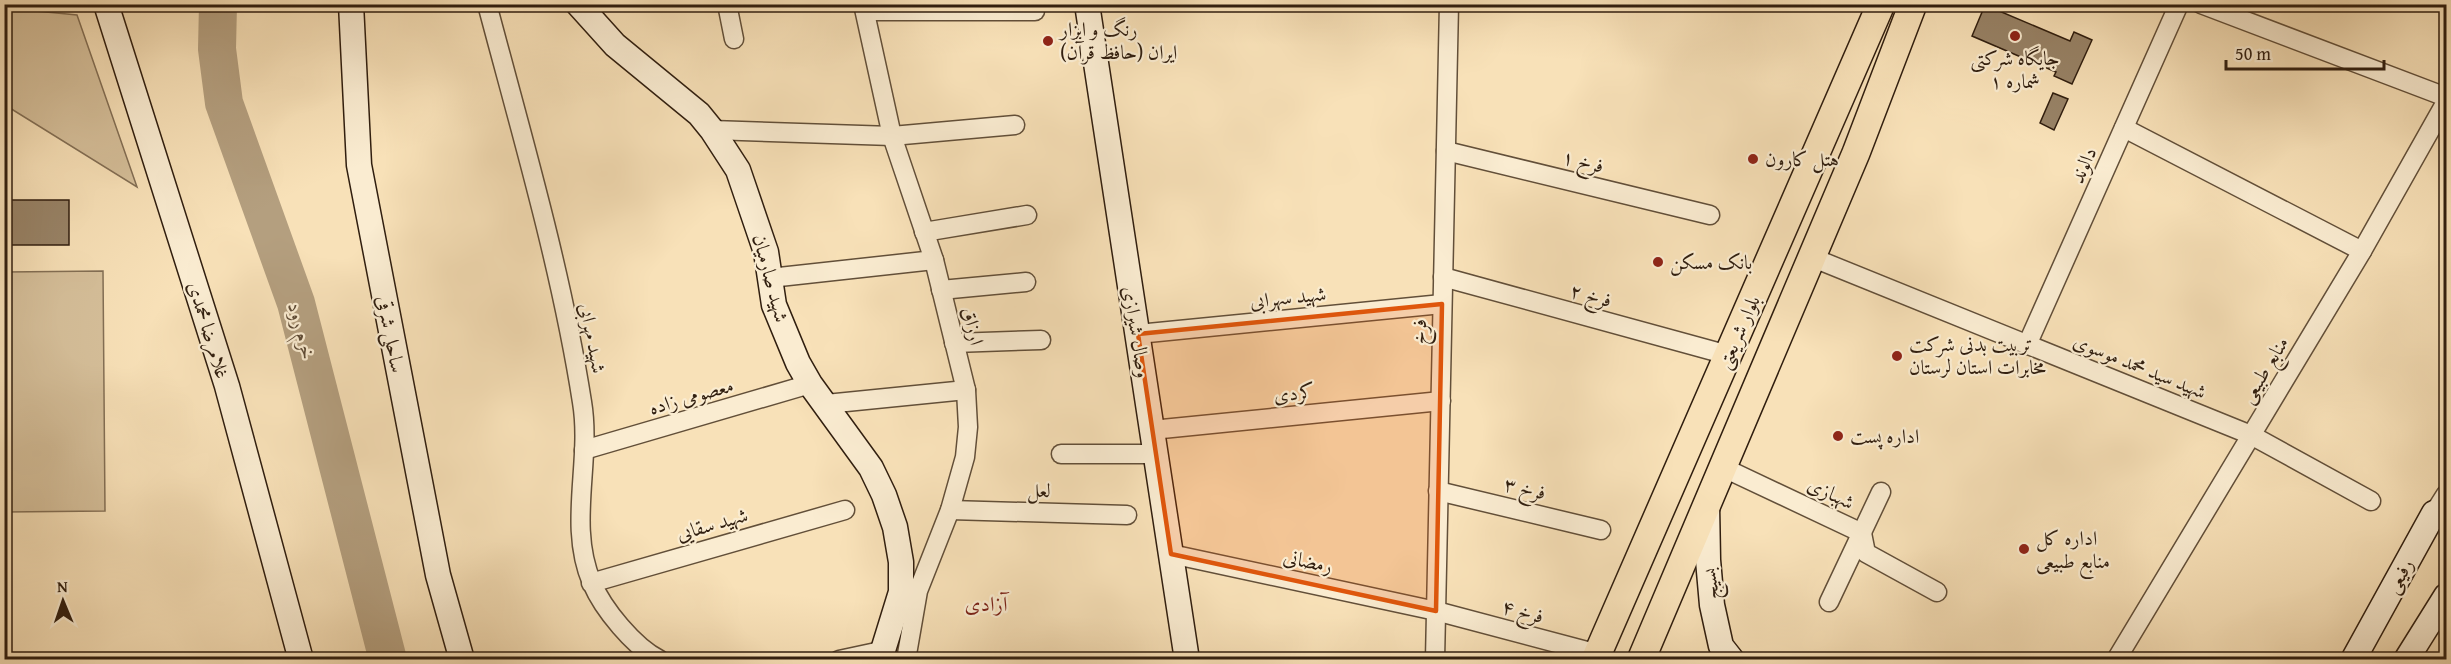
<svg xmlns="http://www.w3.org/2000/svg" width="2451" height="664" font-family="'Gentium Book Plus',Amiri,serif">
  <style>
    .green { fill: #d6c09b; stroke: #836f55; stroke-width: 1.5 }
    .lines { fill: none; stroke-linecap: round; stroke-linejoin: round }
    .river { stroke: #b49f7f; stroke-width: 38 }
    .building { fill: #988367; stroke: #301e0f; stroke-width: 1.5 }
    .street-casing { stroke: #624f39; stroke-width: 21 }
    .secondary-casing { stroke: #301e0f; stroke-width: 27 }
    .primary-casing { stroke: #301e0f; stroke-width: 30 }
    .street { stroke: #faecd1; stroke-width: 18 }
    .secondary { stroke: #faecd1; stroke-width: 24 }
    .primary { stroke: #f8e1b8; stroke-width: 27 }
    .marked { fill: #df560c; fill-opacity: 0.2; stroke: #df560c; stroke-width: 4.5; stroke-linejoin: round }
    .poi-dot { fill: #8f2418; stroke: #faecd1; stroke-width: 2 }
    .labels { text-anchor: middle; stroke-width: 4.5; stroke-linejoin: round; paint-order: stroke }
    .poi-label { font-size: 20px; fill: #301e0f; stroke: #faecd1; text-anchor: start }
    .street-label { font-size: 20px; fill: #301e0f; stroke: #faecd1 }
    .water-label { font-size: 21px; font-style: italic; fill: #5e4b36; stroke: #faecd1 }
    .neighbourhood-label { font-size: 21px; fill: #7a1f14; stroke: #faecd1 }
  </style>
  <rect width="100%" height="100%" fill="#f8e1b8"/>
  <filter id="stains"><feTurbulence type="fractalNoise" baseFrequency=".00333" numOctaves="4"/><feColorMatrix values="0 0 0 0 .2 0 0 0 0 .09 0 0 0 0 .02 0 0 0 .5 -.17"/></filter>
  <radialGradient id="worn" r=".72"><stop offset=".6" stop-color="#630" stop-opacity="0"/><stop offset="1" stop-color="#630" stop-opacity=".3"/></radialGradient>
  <!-- green -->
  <g class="green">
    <path d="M5 8 77 15 137 187 5 105Z"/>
    <path d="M103 271 105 511 5 512V272Z"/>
  </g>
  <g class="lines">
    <!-- river -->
    <path class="river" d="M218 4 217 49 224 103 296 303 388 660"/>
  </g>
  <!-- building -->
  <g class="building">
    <path d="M1985 5 2070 41 2074 32 2092 40 2072 84 2054 76 2056 72 1972 36Z"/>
    <path d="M2053 93 2068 99 2054 130 2040 123Z"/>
    <rect x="4" y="200" width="65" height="45"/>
  </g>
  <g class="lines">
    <defs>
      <g id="street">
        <path d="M487 4C522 136 561 268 582 402 592 462 567 525 592 583 603 609 634 647 660 660"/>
        <path d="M727 4 734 39"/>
        <path d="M863 4 892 136 934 260 966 390 968 427 965 457 950 510 918 591 906 660"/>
        <path d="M2201 4 2446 97"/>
        <path d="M865 11H1035"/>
        <path d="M2124 128 2362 251"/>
        <path d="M712 130 892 136 1015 125"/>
        <path d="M1446 151 1710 215"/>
        <path d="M924 232 1027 215"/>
        <path d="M1811 257 2251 435 2371 501"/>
        <path d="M1443 277 1728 355"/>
        <path d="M770 278 934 260"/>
        <path d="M941 290 1026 282"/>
        <path d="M1138 334 1442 304"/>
        <path d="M954 343 1041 340"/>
        <path d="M2027 345 2179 4"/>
        <path d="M826 404 966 390"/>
        <path d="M1152 430 1441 401"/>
        <path d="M584 450 810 384"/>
        <path d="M1061 454H1156"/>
        <path d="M1722 467 1862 533 1866 553 1937 592"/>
        <path d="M1438 491 1601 530"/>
        <path d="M2446 494 2434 513 2446 521"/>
        <path d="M950 510 1127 515"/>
        <path d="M1171 554 1436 611 1598 654"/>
        <path d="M591 583 845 510"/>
        <path d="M1829 602 1881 492"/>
        <path d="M839 660 881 651"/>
        <path d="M1435 660 1449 4"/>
        <path d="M2116 660 2362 251 2446 102"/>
      </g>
      <g id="secondary">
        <path d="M106 4 227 386 301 660"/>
        <path d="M351 4 359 165 438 575 462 660"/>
        <path d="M578 4 615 45 699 114 712 130 738 170 766 252 774 305 798 363 810 384 871 468 884 495 895 527 901 562V592L880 660"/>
        <path d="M1087 4 1187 660"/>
        <path d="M1707 505 1708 560 1712 605 1721 646 1732 660"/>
        <path d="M2353 660 2434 513"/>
        <path d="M2406 660 2446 596"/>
      </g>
      <g id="primary">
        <path d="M1595 660 1881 4"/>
        <path d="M1641 660 1856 153 1913 4"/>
      </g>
    </defs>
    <!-- street casing -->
    <use href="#street" class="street-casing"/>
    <!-- secondary casing -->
    <use href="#secondary" class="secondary-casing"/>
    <!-- primary casing -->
    <use href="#primary" class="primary-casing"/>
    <!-- street -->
    <use href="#street" class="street"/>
    <!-- secondary -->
    <use href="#secondary" class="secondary"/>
    <!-- primary -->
    <use href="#primary" class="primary"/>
  </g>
  <!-- marked area -->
  <path class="marked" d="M1442 304 1436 611 1171 554 1138 334Z"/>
  <!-- markers -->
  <g class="poi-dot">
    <circle cx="2015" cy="36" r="6"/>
    <circle cx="1048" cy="41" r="6"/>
    <circle cx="1753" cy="159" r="6"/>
    <circle cx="1658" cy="262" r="6"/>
    <circle cx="1897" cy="356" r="6"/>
    <circle cx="1838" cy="436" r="6"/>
    <circle cx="2024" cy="549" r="6"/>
  </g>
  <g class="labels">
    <!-- poi labels -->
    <g class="poi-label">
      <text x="1060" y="36">رنگ و ابزار<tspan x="1060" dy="23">ایران (حافظ قرآن)</tspan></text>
      <text x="2015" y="65" text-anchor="middle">جایگاه شرکتی<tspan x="2015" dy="23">شماره ۱</tspan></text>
      <text x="1765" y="166">هتل کارون</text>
      <text x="1670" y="269">بانک مسکن</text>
      <text x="1909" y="351">تربیت بدنی شرکت<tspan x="1909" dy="23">مخابرات استان لرستان</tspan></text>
      <text x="1850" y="443">اداره پست</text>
      <text x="2036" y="545">اداره کل<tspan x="2036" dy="23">منابع طبیعی</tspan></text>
    </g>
    <!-- street labels -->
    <g class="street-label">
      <text transform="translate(1583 161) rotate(14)" y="7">فرخ ۱</text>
      <text transform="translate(2083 165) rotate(-66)" y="7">دالوند</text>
      <text transform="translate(771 278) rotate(75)" y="7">شهید صارمیان</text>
      <text transform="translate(1591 295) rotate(15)" y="7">فرخ ۲</text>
      <text transform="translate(1288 297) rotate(-6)" y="7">شهید سهرابی</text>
      <text transform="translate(973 326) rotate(76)" y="7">ارزاق</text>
      <text transform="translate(209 330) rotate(73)" y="7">غلامرضا محمدی</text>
      <text transform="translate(1137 332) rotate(81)" y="7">وصال شیرازی</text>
      <text transform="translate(1419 332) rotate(-89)" y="7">فرخ</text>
      <text transform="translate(1738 332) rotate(-66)" y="7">بلوار شریعتی</text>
      <text transform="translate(391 334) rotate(79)" y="7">ساحلی شرقی</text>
      <text transform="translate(593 338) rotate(79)" y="7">شهید مهرابی</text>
      <text transform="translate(2140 366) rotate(22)" y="7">شهید سید محمد موسوی</text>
      <text transform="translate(2264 370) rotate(-59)" y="7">منابع طبیعی</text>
      <text transform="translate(1294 393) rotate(-6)" y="7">کردی</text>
      <text transform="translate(691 396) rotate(-16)" y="7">معصومی زاده</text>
      <text transform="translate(1525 488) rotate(13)" y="7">فرخ ۳</text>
      <text transform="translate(1039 490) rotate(2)" y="7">لعل</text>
      <text transform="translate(1831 493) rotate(25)" y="7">شهبازی</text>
      <text transform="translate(712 524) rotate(-16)" y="7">شهید سقایی</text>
      <text transform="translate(1308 561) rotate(12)" y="7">رمضانی</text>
      <text transform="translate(2399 576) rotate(-61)" y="7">رفیعی</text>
      <text transform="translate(1710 584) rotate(-96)" y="7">بسیج</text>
      <text transform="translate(1523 611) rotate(15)" y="7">فرخ ۴</text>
    </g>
    <!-- water labels -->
    <g class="water-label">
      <text transform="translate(302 331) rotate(75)" y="7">خرم رود</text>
    </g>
    <!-- neighbourhood labels -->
    <g class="neighbourhood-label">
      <text x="986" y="611">آزادی</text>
    </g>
  </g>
  <!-- margin -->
  <rect width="2451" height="664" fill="none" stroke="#f8e1b8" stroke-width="24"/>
  <rect x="6" y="6" width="2439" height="652" fill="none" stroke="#301e0f" stroke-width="3"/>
  <rect x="12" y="12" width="2427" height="640" fill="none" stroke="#301e0f" stroke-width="1.5"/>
  <!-- north arrow -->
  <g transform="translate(63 601) rotate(358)" stroke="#faecd1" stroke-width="4.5" paint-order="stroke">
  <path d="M0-4.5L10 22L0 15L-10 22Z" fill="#301e0f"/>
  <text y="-9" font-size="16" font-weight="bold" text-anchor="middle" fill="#301e0f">N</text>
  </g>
  <!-- scale -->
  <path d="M2226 60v9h158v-9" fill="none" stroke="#301e0f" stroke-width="3"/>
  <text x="2235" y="60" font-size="18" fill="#301e0f" stroke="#faecd1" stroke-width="4.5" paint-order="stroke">50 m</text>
  <rect width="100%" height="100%" filter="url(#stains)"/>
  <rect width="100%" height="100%" fill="url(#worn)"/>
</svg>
